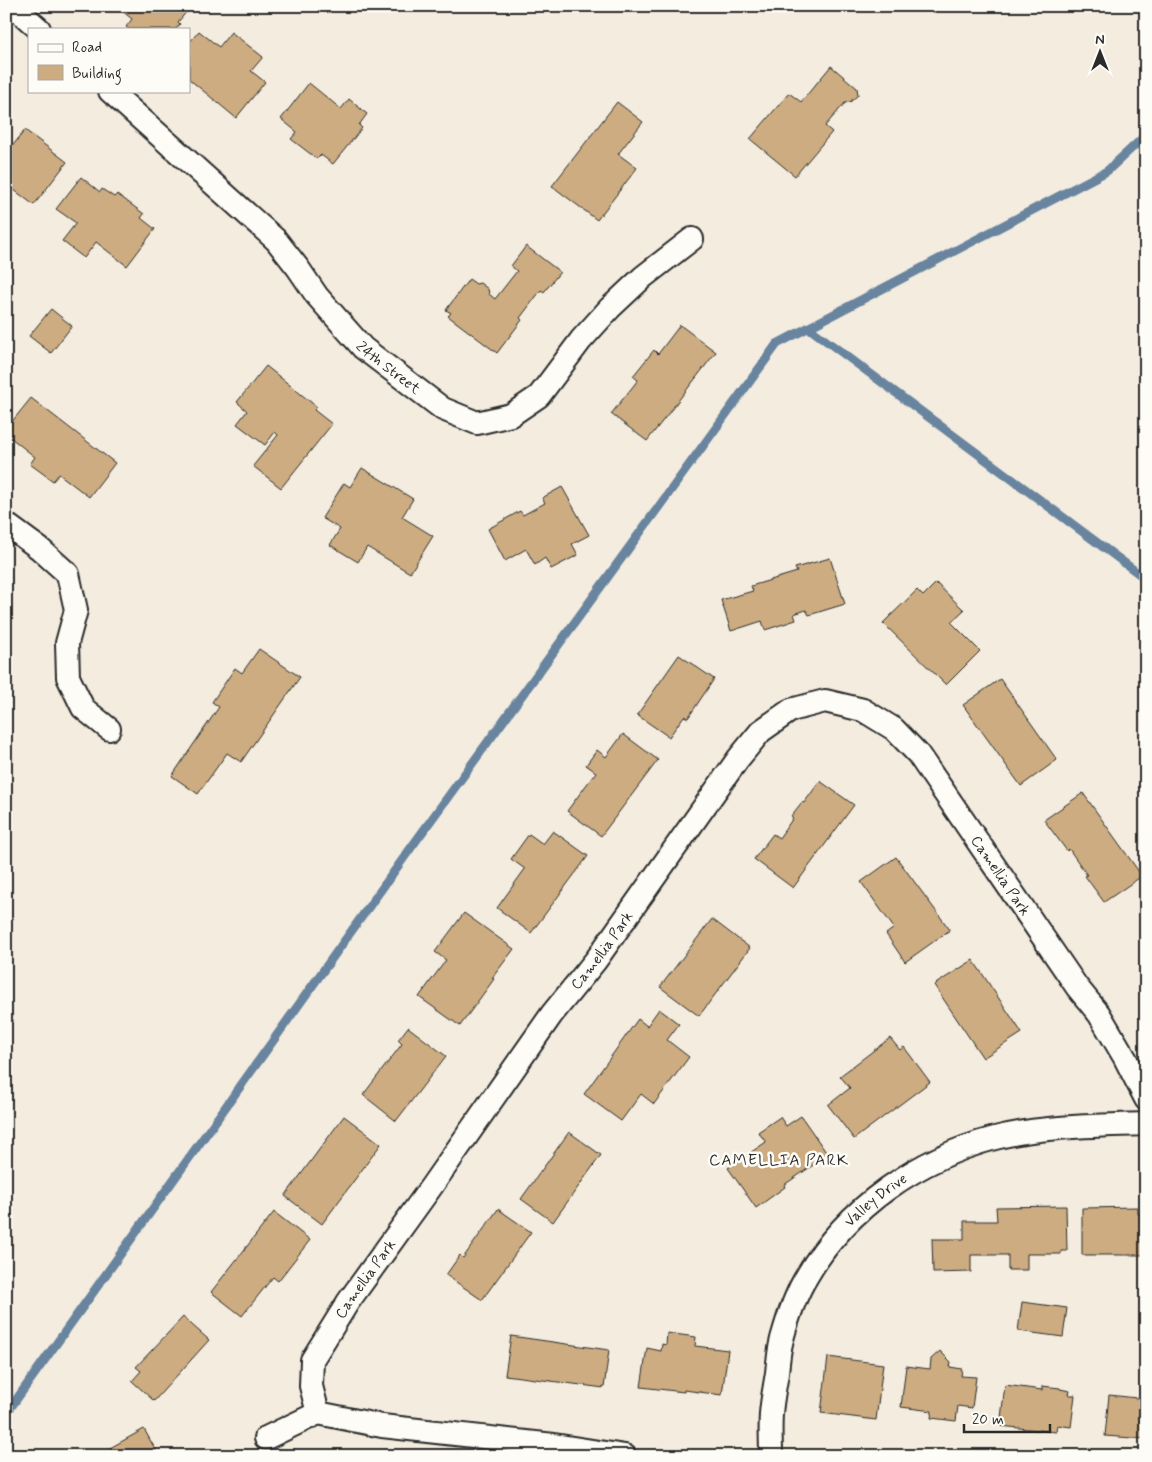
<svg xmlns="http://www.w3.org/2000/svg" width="1152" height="1462" font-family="Mynerve,sans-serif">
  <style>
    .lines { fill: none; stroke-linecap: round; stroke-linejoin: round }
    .stream { stroke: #68849f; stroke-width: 9 }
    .building { fill: #ccac80; stroke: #2b2b2b }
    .minor-casing { stroke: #2b2b2b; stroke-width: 26 }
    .minor { stroke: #fdfcf7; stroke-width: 22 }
    .labels { text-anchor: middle; stroke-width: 5; stroke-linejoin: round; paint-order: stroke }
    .street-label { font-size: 15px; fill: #2b2b2b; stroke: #fdfcf7 }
    .neighbourhood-label { font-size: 16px; letter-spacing: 1px; fill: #2b2b2b; stroke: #fdfcf7 }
  </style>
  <rect width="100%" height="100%" fill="#f3ecdf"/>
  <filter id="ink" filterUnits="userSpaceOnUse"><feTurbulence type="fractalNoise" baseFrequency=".02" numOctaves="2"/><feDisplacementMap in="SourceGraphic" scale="10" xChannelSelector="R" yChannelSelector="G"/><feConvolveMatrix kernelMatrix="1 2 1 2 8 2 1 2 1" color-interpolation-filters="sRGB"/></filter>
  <g filter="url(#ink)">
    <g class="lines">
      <!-- stream -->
      <g class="stream">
        <path d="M809 328 1146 579"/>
        <path d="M6 1414 413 845 777 344 1107 171 1146 135"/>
      </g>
    </g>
    <!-- building -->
    <g class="building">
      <path d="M116 6H184L188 10 178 22 180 24 176 29H129L126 27 132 19Z"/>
      <path d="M199 31 219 47 231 32 263 57 251 71 265 82 236 118 189 79V43Z"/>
      <path d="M831 66 857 88 858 95 850 102 845 103 825 126 832 132 795 176 750 139 789 93 801 102Z"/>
      <path d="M309 83 341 109 349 99 367 114 359 125 362 128 333 164 321 155 317 159 291 139 297 132 281 119Z"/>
      <path d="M617 102 643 122 618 154 637 168 597 220 552 186Z"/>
      <path d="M25 130 67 162 34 205 6 184V138L14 144Z"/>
      <path d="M81 177 100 192 102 189 114 197 117 194 144 214 141 218 155 229 127 266 96 242 84 258 62 241 76 223 56 209Z"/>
      <path d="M526 246 560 272 544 292 541 290 520 318 522 320 497 353 448 316 451 313 446 310 469 279 476 284 480 283 488 289 489 294 495 299 517 271 511 266Z"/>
      <path d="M51 309 72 326 51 353 29 336Z"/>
      <path d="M680 325 716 352 647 441 611 414 638 380 633 376 654 350 658 354Z"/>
      <path d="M266 366 317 407 314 410 332 424 281 488 253 466 278 435 275 432 265 445 237 424 247 411 237 402Z"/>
      <path d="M31 398 115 463 89 497 59 474 53 481 30 464 35 457 6 434V429Z"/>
      <path d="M362 468 413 499 402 517 433 536 410 573 367 547 358 562 330 545 340 529 322 518 344 483 350 487Z"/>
      <path d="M562 487 589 535 572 544 578 555 551 569 545 558 535 565 526 549 505 561 488 529 520 511 523 515 545 503 542 498Z"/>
      <path d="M830 558 845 604 809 615 806 610 794 614 796 620 765 630 762 621 731 631 721 600 753 591 751 586 797 572 795 568Z"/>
      <path d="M936 583 964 610 951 622 980 651 946 685 883 623 917 590 923 596Z"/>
      <path d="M259 649 300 677 241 762 227 753 198 794 172 776 219 707 212 702 235 668 242 673Z"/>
      <path d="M679 655 714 679 688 718 684 716 669 737 637 715Z"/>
      <path d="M1000 679 1057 760 1021 786 963 705Z"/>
      <path d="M623 734 658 760 601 836 567 811 596 772 586 765 597 750 606 757Z"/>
      <path d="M820 781 854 805 793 888 754 859 773 834 779 838 793 818 791 816 802 802 804 803Z"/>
      <path d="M1083 793 1142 876 1104 902 1085 876 1087 875 1069 849 1067 851 1044 820Z"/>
      <path d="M553 831 588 856 531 933 497 908 525 869 511 859 529 834 543 844Z"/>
      <path d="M896 857 950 930 905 962 886 934 894 928 861 882Z"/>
      <path d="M464 913 514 949 492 978 494 979 460 1026 419 997 446 960 435 952Z"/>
      <path d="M712 919 750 948 699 1016 660 987Z"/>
      <path d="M973 960 1022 1033 983 1058 934 985Z"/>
      <path d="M659 1009 679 1024 667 1040 689 1057 654 1104 641 1094 621 1121 584 1094 638 1019 647 1026Z"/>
      <path d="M408 1027 446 1056 396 1121 363 1095 402 1044 398 1040Z"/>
      <path d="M890 1038 900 1050 904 1047 930 1082 854 1139 828 1105 850 1088 840 1076Z"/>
      <path d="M344 1116 381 1144 322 1224 285 1196Z"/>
      <path d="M801 1116 828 1155 784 1185 785 1187 756 1208 728 1168 766 1142 758 1132 780 1117 786 1126Z"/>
      <path d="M569 1132 601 1155 553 1222 521 1199Z"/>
      <path d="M1066 1206 1067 1251H1061V1254H1027V1270H1008V1255H971V1272L933 1273 932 1239H964V1221H997L996 1207Z"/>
      <path d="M1138 1207V1214H1146V1255H1082V1208Z"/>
      <path d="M498 1209 531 1232 482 1300 446 1275 460 1255 463 1258Z"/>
      <path d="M274 1212 310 1240 278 1281 273 1277 242 1316 211 1292Z"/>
      <path d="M1022 1302 1067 1308 1063 1337 1018 1331Z"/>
      <path d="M183 1317 209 1340 154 1401 132 1381 141 1371 136 1367Z"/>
      <path d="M667 1333 696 1337 695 1346 728 1350 722 1395 684 1390V1392L641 1387 647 1348 661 1351 662 1344 666 1345Z"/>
      <path d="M511 1336 609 1350 604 1388 505 1375Z"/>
      <path d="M940 1351 951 1362 950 1367 962 1369 961 1376 976 1377 972 1408 958 1406 956 1421 931 1418 932 1411 901 1407 906 1366 930 1369 931 1359Z"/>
      <path d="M828 1357 883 1364 876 1420 821 1413Z"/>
      <path d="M1005 1385 1042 1390V1386L1060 1388V1389L1070 1391 1069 1395H1075L1071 1427 1057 1425 1056 1432 1000 1426Z"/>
      <path d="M1109 1395 1146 1399V1439L1105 1436Z"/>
      <path d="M144 1429 159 1456H115L110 1448Z"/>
    </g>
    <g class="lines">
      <defs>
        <g id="minor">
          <path d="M13 6 39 29"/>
          <path id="s1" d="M110 91 276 240 298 268 317 296 363 348 443 409 477 423 511 415 539 396 581 340 610 308 643 277 692 239"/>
          <path d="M6 524 40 549 68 574 76 610 67 643 68 677 83 708 109 729"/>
          <path id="s2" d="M318 1413 311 1386 312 1360 348 1302 431 1187 552 1014 596 960 738 759 761 731 791 710 825 701 863 710 894 729 918 754 1077 987 1099 1014 1125 1058 1146 1099"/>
          <path d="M318 1413 382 1426 554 1445 625 1456"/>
          <path d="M266 1438 318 1413"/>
          <path id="s3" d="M771 1456C771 1442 770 1428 771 1414 772 1400 775 1386 777 1373 778 1362 779 1350 782 1339 788 1317 795 1295 807 1276 847 1207 919 1158 995 1138 1040 1126 1098 1126 1146 1124"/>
        </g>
      </defs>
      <!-- minor casing -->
      <use href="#minor" class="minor-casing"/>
      <!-- minor -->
      <use href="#minor" class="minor"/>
    </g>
  </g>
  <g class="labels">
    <!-- street labels -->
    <g class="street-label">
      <text dy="5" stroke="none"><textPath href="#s1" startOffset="394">24th Street</textPath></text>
      <text dy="5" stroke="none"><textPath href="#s2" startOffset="1156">Camellia Park</textPath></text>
      <text dy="5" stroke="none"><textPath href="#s2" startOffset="556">Camellia Park</textPath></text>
      <text dy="5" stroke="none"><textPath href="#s3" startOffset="289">Valley Drive</textPath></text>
      <text dy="5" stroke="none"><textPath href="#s2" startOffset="151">Camellia Park</textPath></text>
    </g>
    <!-- neighbourhood labels -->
    <g class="neighbourhood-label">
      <text x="779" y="1165">CAMELLIA PARK</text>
    </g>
  </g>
  <!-- margin -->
  <rect width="1152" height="1462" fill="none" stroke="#fdfcf7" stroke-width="25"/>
  <rect x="12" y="12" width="1127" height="1437" fill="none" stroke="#2b2b2b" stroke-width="2" filter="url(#ink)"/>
  <!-- legend -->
  <rect x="28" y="28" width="162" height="65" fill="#fdfcf7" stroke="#a9a8a5"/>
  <rect x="38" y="44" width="25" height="8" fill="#fdfcf7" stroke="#a9a8a5"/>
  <text x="72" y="52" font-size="15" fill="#2b2b2b">Road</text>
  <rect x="38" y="65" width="25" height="15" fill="#ccac80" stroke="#a9a8a5"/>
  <text x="72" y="78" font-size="15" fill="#2b2b2b">Building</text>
  <!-- north arrow -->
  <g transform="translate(1100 52)" stroke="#fdfcf7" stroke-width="4" paint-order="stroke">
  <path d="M0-4L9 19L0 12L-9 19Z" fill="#2b2b2b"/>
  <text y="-8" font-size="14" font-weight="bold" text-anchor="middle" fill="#2b2b2b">N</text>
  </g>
  <!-- scale -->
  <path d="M964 1424v8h86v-8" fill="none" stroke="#2b2b2b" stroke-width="2.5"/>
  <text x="972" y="1424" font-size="15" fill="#2b2b2b" stroke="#fdfcf7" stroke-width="4" paint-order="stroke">20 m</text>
</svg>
